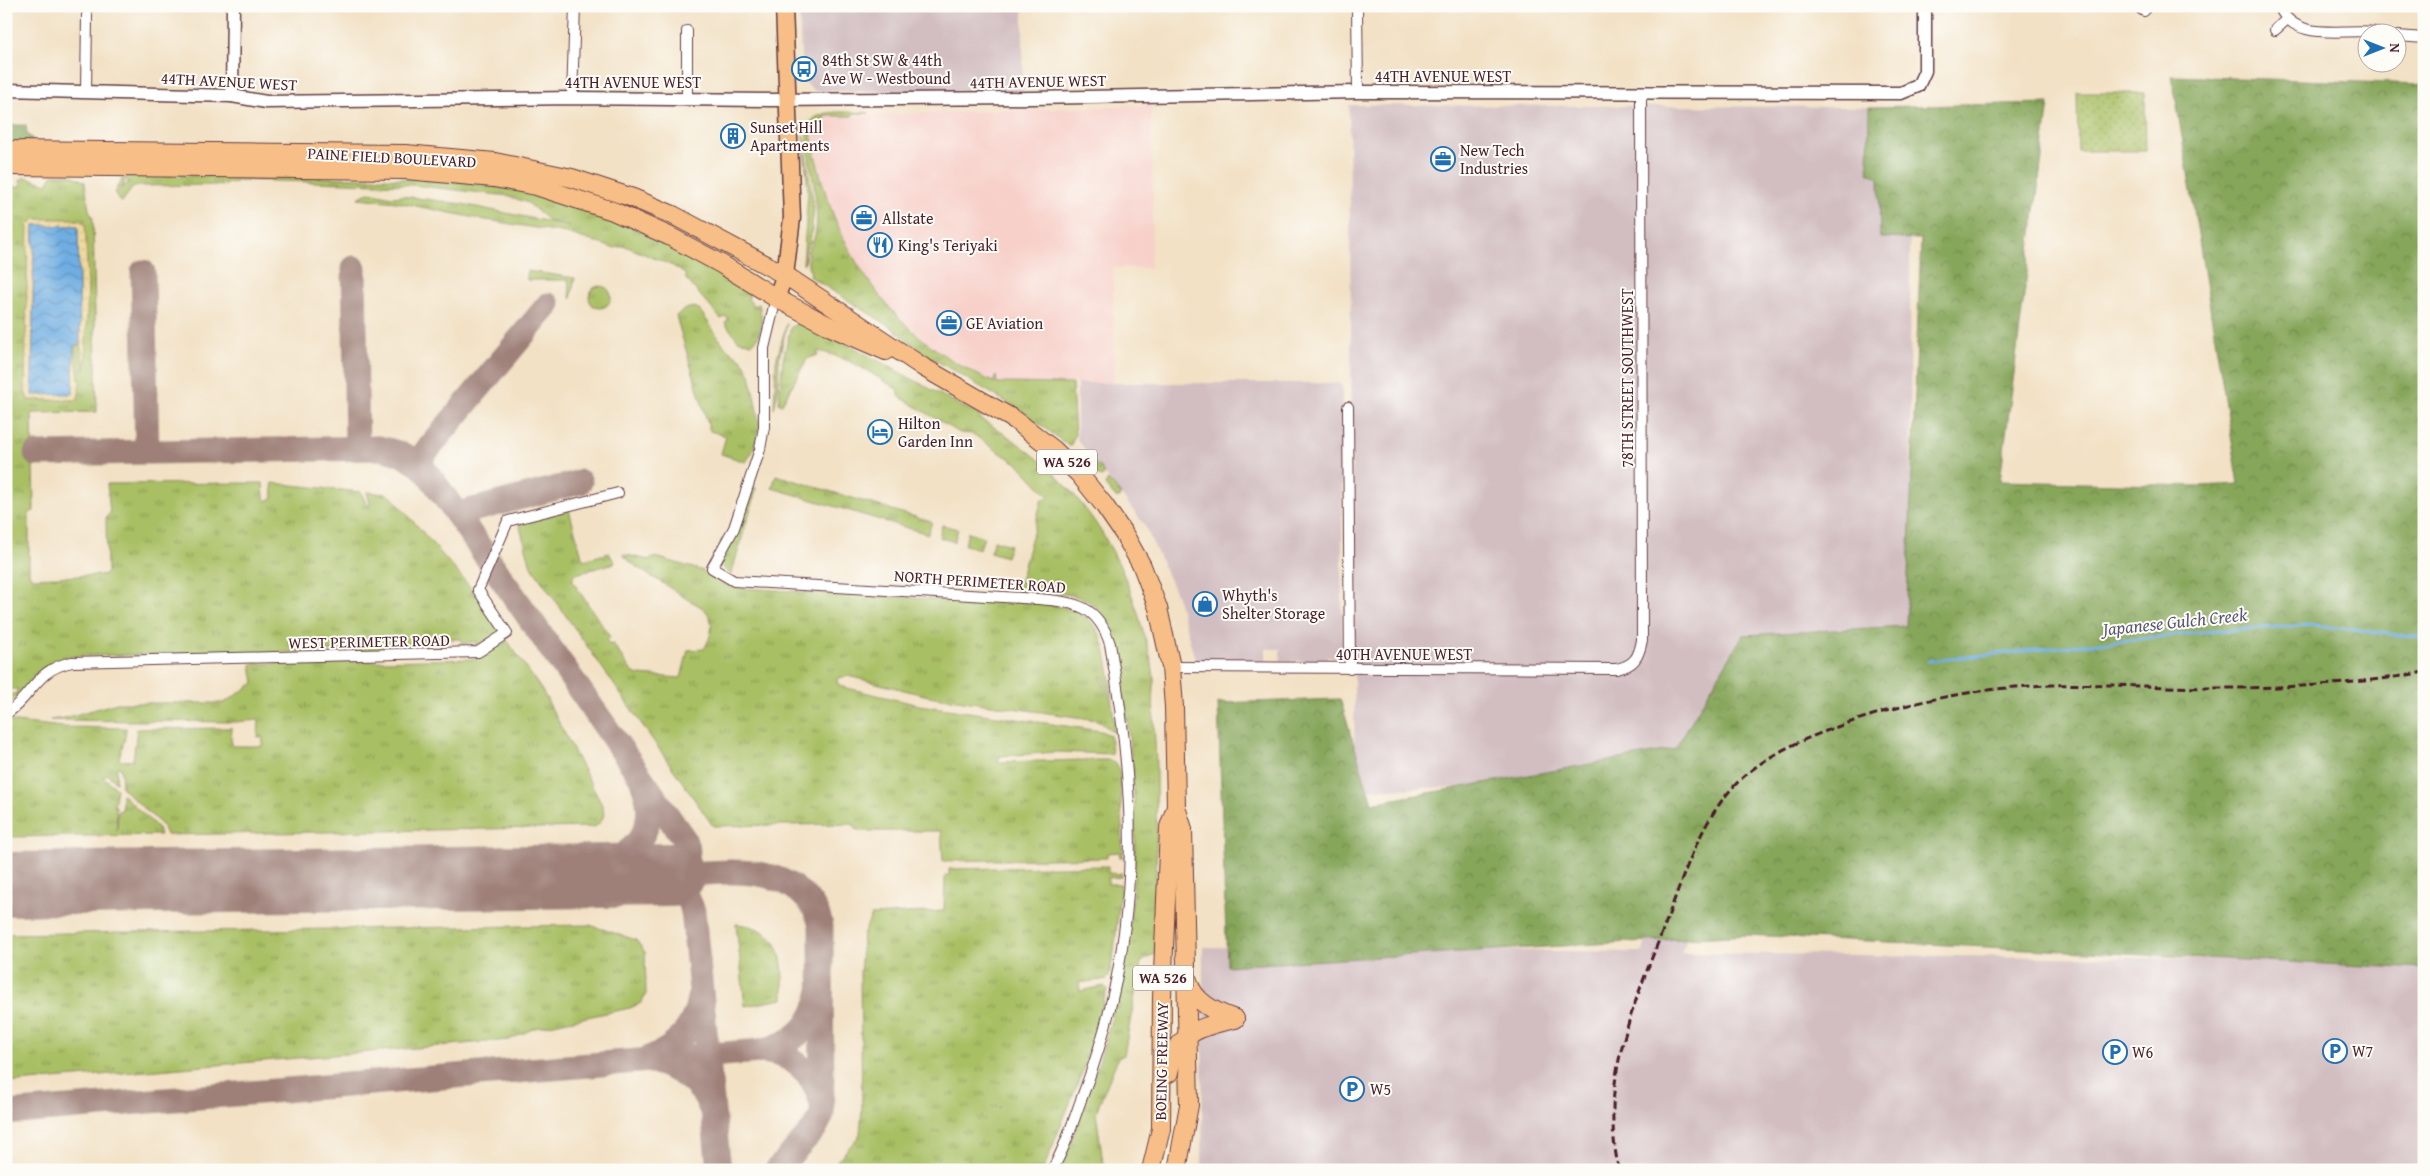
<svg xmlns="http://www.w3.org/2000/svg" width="2430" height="1176" font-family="'Gentium Book Plus',serif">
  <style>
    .built { fill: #f7d0c9 }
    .industrial { fill: #d2bec1 }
    .grass { fill: url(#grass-tufts); stroke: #7a6f48; fill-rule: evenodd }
    .forest { fill: url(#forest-crowns); stroke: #686242 }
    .sand { fill: url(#sand-dots); stroke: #9c7c64 }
    .garden { fill: url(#garden-dots); stroke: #7a6f48 }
    .water { fill: url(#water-waves); stroke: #5c6686 }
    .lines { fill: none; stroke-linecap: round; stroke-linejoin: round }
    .stream { stroke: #6faee2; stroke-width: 3 }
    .taxiway { stroke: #9e8078; stroke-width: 25 }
    .runway { stroke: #9e8078; stroke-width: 64 }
    .minor-casing { stroke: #633c42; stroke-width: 12 }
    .tertiary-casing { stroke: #633c42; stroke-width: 15 }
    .primary-casing { stroke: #633c42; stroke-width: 19 }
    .trunk-casing { stroke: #633c42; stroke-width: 20 }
    .minor { stroke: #fff; stroke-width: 10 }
    .tertiary { stroke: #fff; stroke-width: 12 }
    .primary { stroke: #f7be87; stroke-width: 16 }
    .trunk { stroke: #f7be87; stroke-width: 18 }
    .rail { stroke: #4a1f2b; stroke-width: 3; stroke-dasharray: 8 4; stroke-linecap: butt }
    .labels { text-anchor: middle; stroke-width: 4; stroke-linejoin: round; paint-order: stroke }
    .shield { fill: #fdfcf7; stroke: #806168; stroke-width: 1 }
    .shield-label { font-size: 15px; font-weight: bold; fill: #4a1f2b }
    .poi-label { font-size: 16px; fill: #4a1f2b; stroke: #fdfcf7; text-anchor: start }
    .street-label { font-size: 16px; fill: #4a1f2b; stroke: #fdfcf7 }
    .water-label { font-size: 18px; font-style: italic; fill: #595874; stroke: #fdfcf7 }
  </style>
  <defs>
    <pattern id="grass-tufts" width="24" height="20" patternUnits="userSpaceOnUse" patternTransform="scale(1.25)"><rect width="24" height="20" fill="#a9bf64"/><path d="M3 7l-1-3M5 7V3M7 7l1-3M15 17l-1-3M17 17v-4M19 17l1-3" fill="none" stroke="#8c9b53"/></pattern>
    <pattern id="forest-crowns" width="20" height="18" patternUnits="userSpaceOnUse" patternTransform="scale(1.25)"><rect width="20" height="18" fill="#86a65a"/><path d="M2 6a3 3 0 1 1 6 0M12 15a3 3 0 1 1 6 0" fill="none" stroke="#70874b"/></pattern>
    <pattern id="sand-dots" width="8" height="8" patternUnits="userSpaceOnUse" patternTransform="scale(1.25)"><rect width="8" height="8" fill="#eeda9e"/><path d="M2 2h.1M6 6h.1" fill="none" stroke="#cebb88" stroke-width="1.8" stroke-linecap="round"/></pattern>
    <pattern id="garden-dots" width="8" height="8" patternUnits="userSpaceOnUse" patternTransform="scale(1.25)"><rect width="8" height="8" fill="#a9bf64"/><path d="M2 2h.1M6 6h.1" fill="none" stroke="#8c9b53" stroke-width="1.8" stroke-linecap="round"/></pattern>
    <pattern id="water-waves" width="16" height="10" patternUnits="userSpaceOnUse" patternTransform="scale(1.25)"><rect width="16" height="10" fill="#6faee2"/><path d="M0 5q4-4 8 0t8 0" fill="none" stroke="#5d8db7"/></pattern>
  </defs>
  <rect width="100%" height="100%" fill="#fdfcf7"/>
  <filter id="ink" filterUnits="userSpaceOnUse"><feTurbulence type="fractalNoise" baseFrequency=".02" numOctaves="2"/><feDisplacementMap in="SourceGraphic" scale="10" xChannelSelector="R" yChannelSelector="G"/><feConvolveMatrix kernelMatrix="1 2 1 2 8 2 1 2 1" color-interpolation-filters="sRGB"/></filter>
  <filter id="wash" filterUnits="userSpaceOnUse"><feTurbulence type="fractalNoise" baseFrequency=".0096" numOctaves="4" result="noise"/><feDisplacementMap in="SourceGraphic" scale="20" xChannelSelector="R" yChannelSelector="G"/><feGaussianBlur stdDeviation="1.12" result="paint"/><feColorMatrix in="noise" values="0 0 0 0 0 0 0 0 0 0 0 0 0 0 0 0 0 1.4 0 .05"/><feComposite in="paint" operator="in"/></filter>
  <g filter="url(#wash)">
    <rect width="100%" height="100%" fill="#f2e1c5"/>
    <!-- built -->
    <path class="built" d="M1151 105 1153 206 1150 268H1113L1114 383H996L963 367 925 341 886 305 856 262 831 220 817 174 811 133 824 117Z"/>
    <!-- industrial -->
    <g class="industrial">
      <path d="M799 6H1023V91H815L802 80Z"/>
      <path d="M1349 105 1869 107 1868 172 1879 178 1880 237 1910 238 1911 527 1907 626 1743 635 1675 749 1461 787 1355 790Z"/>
      <path d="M1077 383H1342V657H1328V661H1280V649H1266V663H1196L1177 596 1144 524 1077 439Z"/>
      <path d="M1730 842 1681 953 2424 961V1170H1202L1203 947 1643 952 1667 863Z"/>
    </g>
    <!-- grass -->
    <g class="grass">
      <path d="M854 113 852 116H824V131L811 133C830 244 886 335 993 382L996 376 997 383 1072 384 1075 435 1070 447 1025 413 925 354 891 327 809 276 811 273 808 266V250C830 224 804 159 807 128 816 106 849 113 869 113Z"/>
      <path d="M803 135 814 208 810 243 806 249 805 263 803 264 808 192Z"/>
      <path d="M52 175H72L85 182 89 210 93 219 97 412 32 413 34 511 29 513V573L32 578 104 575 107 572 106 517 110 513 107 484 263 483 264 498 266 501 273 498 272 483 361 492 367 506 370 504 367 492 387 494 394 499 471 588 499 628V633L478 646 472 648 477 641 462 644V639H448L445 644 417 645 412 650 75 656C35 664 33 684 6 707V694H15L18 689H6V200L11 199V187H21L20 180 25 177 47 184ZM34 219H71L85 222 88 286 85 368 80 343 74 347 78 400H28L25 390 28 225Z"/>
      <path d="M128 175 445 179 530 192 628 225 707 264 727 281 750 295 748 299 754 306 759 304C762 316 764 337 751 344L738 340 725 323 728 321V318L725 317 721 319 686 279 685 274 673 266 625 246 613 248 567 233 480 219 397 202 358 198 369 192 392 197 403 196 462 204 570 226 548 220 528 203 508 196 413 185 244 180 221 185 134 186 121 203 115 192 128 184 127 179H125L124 185 116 189 121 180Z"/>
      <path d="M527 271 575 278 571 299 568 280H527Z"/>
      <circle cx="600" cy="297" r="11"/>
      <path d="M694 307 699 309 725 347 742 360 750 374 760 427 753 451 746 462 721 454 726 436 710 431 676 316 685 309Z"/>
      <path d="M800 318 980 416 982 420C1067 469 1118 536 1143 631 1147 644 1156 674 1154 687 1152 709 1156 745 1156 771 1157 832 1156 893 1155 954L1141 962 1124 1055 1118 1058 1096 1112 1104 1170H1058C1070 1146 1078 1121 1087 1096 1137 960 1146 836 1123 694 1118 664 1118 623 1091 603 1072 590 1039 593 1017 592L1042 499 1049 497 1018 464 996 450 973 434 960 433 900 397 897 389C871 373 848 357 818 351V355L807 359 782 404H779L783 359 791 327 800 322Z"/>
      <path d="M787 323 779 359 778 392 774 408 776 361Z"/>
      <path d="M1092 461 1102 469 1104 475 1102 477 1096 475 1089 467Z"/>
      <path d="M776 475 932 522 928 534 772 488Z"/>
      <path d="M1108 480 1121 494 1120 498H1116L1105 485Z"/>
      <path d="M754 487 756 488 755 494 731 575 723 568 722 560 738 532Z"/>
      <path d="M569 510 583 560 609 553 615 563 576 574 573 577V582L610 637 607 641 610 645 613 644 632 672 638 675 681 678 688 650 704 649C711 637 716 622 705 610 699 604 689 601 682 596 666 583 633 569 623 554L649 560 656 557 707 572 726 585 740 588 969 601 975 603 978 601C1014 603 1081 595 1099 633 1109 653 1110 679 1113 701L1103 676 1101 677 1112 703 1115 733 1097 720 928 696 848 676 838 678 837 683 843 687 919 705 1101 731 1110 735 1112 754 1056 752 1001 756 997 762 1089 760H1110L1117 764 1120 776 1123 857H1120L1119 852 1107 853V858L943 861 941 831H862L855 829 854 824 713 826 531 566 519 524Z"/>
      <path d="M942 525 958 529 954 542 939 537Z"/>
      <path d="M968 532 984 537 980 549 965 545Z"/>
      <path d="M994 540 1010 545 1006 557 990 552Z"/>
      <path d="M507 640 543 692 602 805C606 815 603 822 594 827L166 835 162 825 122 788 121 768 117 767 116 782 107 774 103 777 117 789 114 806H116L117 830 118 811 122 810V794L158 828 160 835 6 837 7 721 63 727 126 728C126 740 121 748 119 759L121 761 133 760 137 729 232 728 231 740 233 746H262L263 737H258L259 720 235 722 50 720 65 718 117 703H224L254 683 251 664 472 659 486 655Z"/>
      <path d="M1108 866V873L1119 874 1121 872V877L1108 878V884H1121L1114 952 1109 977 1107 979 1079 983 1080 991 1104 986 1107 989 1084 1068 1043 1170H975L972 1168V1162L969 1160 963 1170H829L860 1135 862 1108 860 974 863 934 872 915 944 911 945 876 949 875V869Z"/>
      <path d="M736 924C785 928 783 960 783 999L745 1006Z"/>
      <path d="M590 925 636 940 645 952 646 994 641 1003 630 1008 535 1028 509 1040 6 1083V934Z"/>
    </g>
    <!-- forest -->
    <g class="forest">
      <path d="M2172 76 2424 84V969L1747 935 1227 966 1218 703 1340 699 1372 803 1675 749 1743 635 1906 626 1921 239 1880 238 1879 178 1868 172 1869 107 2049 103 2000 481 2201 486 2239 484Z"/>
      <path d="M6 125H26L27 134 33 139 29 142H6Z"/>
    </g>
    <!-- sand -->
    <path class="sand" d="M34 219H71L85 222 88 286 85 371 80 343 78 226 34 225 32 381 74 347 80 384 78 400H28L25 390 28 225Z"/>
    <!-- garden -->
    <path class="garden" d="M2077 93H2145L2146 151H2078Z"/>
    <!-- water -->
    <path class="water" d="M34 225 78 226 80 343 74 347 73 394 32 395Z"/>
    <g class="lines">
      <!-- stream -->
      <path class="stream" d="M1928 661 2225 630 2313 625 2424 638"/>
      <!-- taxiway -->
      <g class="taxiway">
        <path d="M354 268 357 448"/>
        <path d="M143 272 147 451"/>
        <path d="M36 454 379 448C403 453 414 457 430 476L684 839 688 851 684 865 676 869 672 875"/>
        <path d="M418 461 548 305"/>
        <path d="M457 514 580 482"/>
        <path d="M672 875C700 874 737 869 764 875 790 880 816 900 821 926L822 1115 815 1128 777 1170"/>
        <path d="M672 875 682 884 693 911 719 1170"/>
        <path d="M583 876C625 859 664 836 643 784"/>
        <path d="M760 1051C790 1053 811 1069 820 1098"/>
        <path d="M651 1057C677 1049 695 1025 699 998"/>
        <path d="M651 1061C677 1067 702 1083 711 1109"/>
        <path d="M6 1113 760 1051C797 1043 813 1026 821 991"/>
      </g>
      <!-- runway -->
      <path class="runway" d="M6 884 672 875"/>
    </g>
  </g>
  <g filter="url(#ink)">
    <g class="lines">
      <defs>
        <g id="minor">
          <path d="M1357 6 1358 92"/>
          <path d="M2137 6 2144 11"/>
          <path d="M2279 6C2295 43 2342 28 2375 32"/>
          <path d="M2275 30 2286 20"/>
          <path d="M2398 36 2424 38"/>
          <path d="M86 92 87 15"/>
          <path d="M572 98 575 6"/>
          <path d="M687 99V31"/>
          <path d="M776 298 764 348V427L760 449 734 528 712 568 734 581 1038 599C1075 602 1098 605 1110 644 1138 802 1142 936 1085 1089 1075 1115 1067 1145 1052 1170"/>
          <path d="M1348 407 1350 669"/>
          <path d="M1171 667 1616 669C1634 666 1639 657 1642 640L1641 92"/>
          <path d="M6 714C34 695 34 670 72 662L478 652 507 633 478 590 508 521 618 493"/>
        </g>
        <g id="tertiary">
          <path d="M6 90 232 96 266 102 572 98 769 100 1032 98 1358 92 1901 93 1918 86 1925 71V6"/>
          <path d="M232 96 233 6"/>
        </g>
        <path id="primary" d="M776 298 785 275 792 218 784 6"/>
        <g id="trunk">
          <path d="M6 150 406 154 495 162 572 178 633 198 673 215 785 275 923 367 1015 420 1054 450 1079 474 1104 505 1124 534 1142 566 1158 608 1171 667 1174 707 1176 807 1183 829 1189 1105 1177 1170"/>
          <path d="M6 166 406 170 494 178 536 186 613 211 669 236 721 264 776 298 831 327 886 351"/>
          <path d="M1188 980C1193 1002 1215 1012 1235 1019"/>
          <path d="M1169 1073C1175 1033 1199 1027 1235 1019"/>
          <path d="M1151 1170 1161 1129 1162 997 1169 827 1176 807"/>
        </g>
      </defs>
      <!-- minor casing -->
      <use href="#minor" class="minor-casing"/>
      <!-- tertiary casing -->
      <use href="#tertiary" class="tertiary-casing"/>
      <!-- primary casing -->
      <use href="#primary" class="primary-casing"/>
      <!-- trunk casing -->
      <use href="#trunk" class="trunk-casing"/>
      <!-- minor -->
      <use href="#minor" class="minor"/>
      <!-- tertiary -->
      <use href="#tertiary" class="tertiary"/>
      <!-- primary -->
      <use href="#primary" class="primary"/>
      <!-- trunk -->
      <use href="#trunk" class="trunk"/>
      <!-- rail -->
      <path class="rail" d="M1619 1170C1599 1084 1632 1008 1663 930 1682 881 1698 824 1735 785 1763 756 1801 740 1837 727 1905 702 1980 687 2052 685 2107 683 2161 688 2216 688 2285 688 2356 685 2424 672"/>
    </g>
  </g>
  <!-- icons -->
  <defs>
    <symbol id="bus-ring" viewBox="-11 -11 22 22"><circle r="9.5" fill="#fdfcf7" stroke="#1f6fb2" stroke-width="1.5"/><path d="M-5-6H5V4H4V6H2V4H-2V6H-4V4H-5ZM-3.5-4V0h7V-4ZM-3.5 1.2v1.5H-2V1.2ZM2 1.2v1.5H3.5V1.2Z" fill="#1f6fb2"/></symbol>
    <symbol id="building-ring" viewBox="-11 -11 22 22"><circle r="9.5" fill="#fdfcf7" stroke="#1f6fb2" stroke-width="1.5"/><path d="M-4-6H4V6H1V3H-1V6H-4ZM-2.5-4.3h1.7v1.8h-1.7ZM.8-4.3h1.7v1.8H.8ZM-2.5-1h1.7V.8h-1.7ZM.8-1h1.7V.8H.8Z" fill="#1f6fb2"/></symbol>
    <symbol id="office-ring" viewBox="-11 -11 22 22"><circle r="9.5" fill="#fdfcf7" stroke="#1f6fb2" stroke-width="1.5"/><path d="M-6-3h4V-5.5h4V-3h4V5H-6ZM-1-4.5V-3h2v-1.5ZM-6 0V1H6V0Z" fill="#1f6fb2"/></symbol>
    <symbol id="restaurant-ring" viewBox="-11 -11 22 22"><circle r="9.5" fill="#fdfcf7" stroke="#1f6fb2" stroke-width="1.5"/><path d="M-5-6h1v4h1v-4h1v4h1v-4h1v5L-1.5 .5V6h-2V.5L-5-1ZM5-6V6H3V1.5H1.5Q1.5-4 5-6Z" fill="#1f6fb2"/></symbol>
    <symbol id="hotel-ring" viewBox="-11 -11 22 22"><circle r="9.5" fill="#fdfcf7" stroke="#1f6fb2" stroke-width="1.5"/><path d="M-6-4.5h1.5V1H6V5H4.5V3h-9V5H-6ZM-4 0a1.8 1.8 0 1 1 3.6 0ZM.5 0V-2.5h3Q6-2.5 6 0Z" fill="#1f6fb2"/></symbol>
    <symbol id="shop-ring" viewBox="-11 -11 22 22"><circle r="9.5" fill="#fdfcf7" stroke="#1f6fb2" stroke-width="1.5"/><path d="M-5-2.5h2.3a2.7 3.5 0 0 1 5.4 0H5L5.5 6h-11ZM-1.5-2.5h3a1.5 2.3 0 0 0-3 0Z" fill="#1f6fb2"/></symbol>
    <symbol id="parking-ring" viewBox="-11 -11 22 22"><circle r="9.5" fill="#fdfcf7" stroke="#1f6fb2" stroke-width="1.5"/><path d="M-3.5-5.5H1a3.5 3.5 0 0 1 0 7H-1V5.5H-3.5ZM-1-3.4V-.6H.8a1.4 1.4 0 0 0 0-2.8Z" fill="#1f6fb2"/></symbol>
  </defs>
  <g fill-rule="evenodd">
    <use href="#bus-ring" x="790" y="55" width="28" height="28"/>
    <use href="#building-ring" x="719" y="122" width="28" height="28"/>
    <use href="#office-ring" x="1429" y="145" width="28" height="28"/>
    <use href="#office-ring" x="850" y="204" width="28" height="28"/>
    <use href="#restaurant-ring" x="866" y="231" width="28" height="28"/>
    <use href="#office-ring" x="935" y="309" width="28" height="28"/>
    <use href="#hotel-ring" x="866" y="418" width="28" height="28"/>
    <use href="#shop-ring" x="1191" y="590" width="28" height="28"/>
    <use href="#parking-ring" x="2321" y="1037" width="28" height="28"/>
    <use href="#parking-ring" x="2101" y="1038" width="28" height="28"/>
    <use href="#parking-ring" x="1338" y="1075" width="28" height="28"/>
  </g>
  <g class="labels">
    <!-- shield labels -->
    <g class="shield">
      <rect x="1037" y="449.5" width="60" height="25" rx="4"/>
      <rect x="1133" y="965.5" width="60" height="25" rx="4"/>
    </g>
    <g class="shield-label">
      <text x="1067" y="467">WA 526</text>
      <text x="1163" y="983">WA 526</text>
    </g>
    <!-- poi labels -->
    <g class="poi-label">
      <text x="822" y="66">84th St SW &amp; 44th<tspan x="822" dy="18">Ave W - Westbound</tspan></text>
      <text x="750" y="133">Sunset Hill<tspan x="750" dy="18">Apartments</tspan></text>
      <text x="1460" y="156">New Tech<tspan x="1460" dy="18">Industries</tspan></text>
      <text x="882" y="224">Allstate</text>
      <text x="898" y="251">King's Teriyaki</text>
      <text x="966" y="329">GE Aviation</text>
      <text x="898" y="429">Hilton<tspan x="898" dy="18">Garden Inn</tspan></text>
      <text x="1222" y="601">Whyth's<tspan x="1222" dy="18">Shelter Storage</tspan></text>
      <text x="2352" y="1057">W7</text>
      <text x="2132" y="1058">W6</text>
      <text x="1370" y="1095">W5</text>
    </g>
    <!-- street labels -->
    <g class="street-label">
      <text x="1443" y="82">44TH AVENUE WEST</text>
      <text transform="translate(229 81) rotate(3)" y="6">44TH AVENUE WEST</text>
      <text transform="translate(1038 81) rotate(-1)" y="6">44TH AVENUE WEST</text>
      <text x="633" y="88">44TH AVENUE WEST</text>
      <text transform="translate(392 157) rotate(3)" y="6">PAINE FIELD BOULEVARD</text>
      <text transform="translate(1627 378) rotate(-90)" y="6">78TH STREET SOUTHWEST</text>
      <text transform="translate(980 581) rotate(4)" y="6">NORTH PERIMETER ROAD</text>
      <text transform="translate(369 641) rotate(-1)" y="6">WEST PERIMETER ROAD</text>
      <text x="1404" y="660">40TH AVENUE WEST</text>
      <text transform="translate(1161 1061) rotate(-89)" y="6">BOEING FREEWAY</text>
    </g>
    <!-- water labels -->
    <g class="water-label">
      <text transform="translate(2175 622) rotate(-6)" y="6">Japanese Gulch Creek</text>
    </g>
  </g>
  <!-- margin -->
  <rect width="2430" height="1176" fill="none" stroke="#fdfcf7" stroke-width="25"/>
  <!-- north arrow -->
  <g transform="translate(2382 48) rotate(90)"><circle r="24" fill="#fdfcf7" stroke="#b5a4a5"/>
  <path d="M0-4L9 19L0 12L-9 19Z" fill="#1f6fb2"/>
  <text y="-8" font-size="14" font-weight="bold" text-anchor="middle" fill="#4a1f2b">N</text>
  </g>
</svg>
